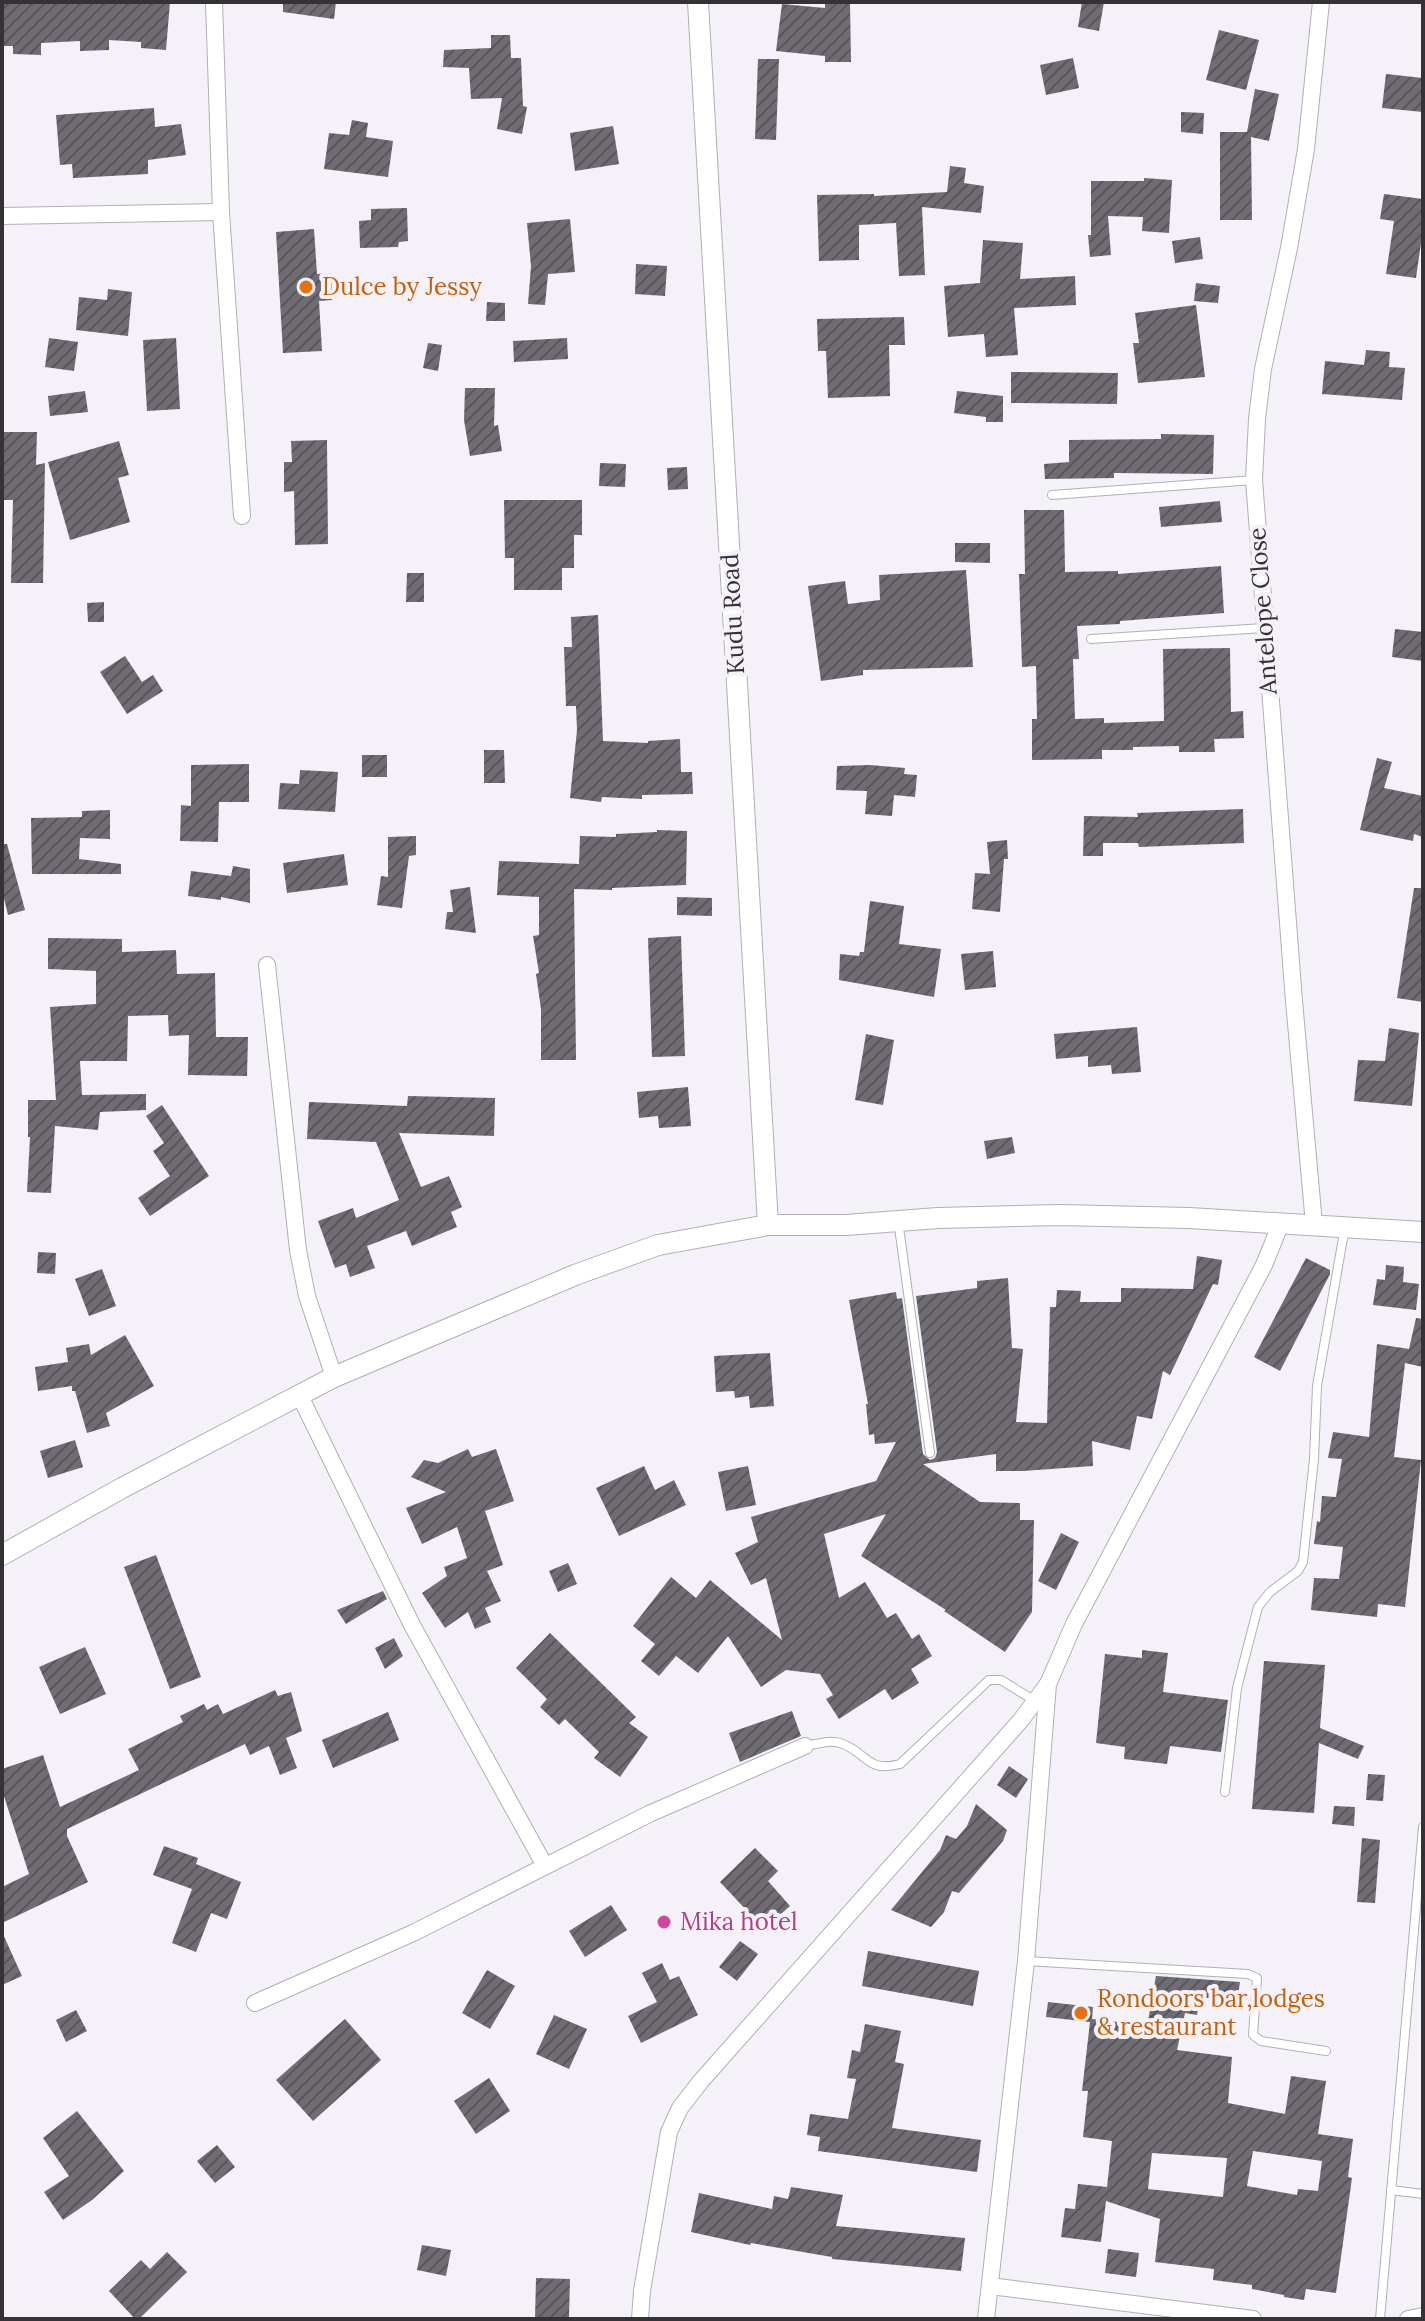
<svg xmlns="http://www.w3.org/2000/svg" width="1425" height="2321" font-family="Lora,serif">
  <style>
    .building { fill: url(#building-hatch); fill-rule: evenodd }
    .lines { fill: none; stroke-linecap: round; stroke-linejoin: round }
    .service-casing { stroke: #b2aeb6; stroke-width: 10 }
    .minor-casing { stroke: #b2aeb6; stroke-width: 18 }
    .tertiary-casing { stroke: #b2aeb6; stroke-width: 22 }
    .service { stroke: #fff; stroke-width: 8 }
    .minor { stroke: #fff; stroke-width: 16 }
    .tertiary { stroke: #fff; stroke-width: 20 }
    .food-dot { fill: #e8710a; stroke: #f5f1f9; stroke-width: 3 }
    .hotel-dot { fill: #d1479c; stroke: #f5f1f9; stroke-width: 3 }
    .labels { text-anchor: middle; stroke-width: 8; stroke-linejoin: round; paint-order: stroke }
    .food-label { font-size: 24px; fill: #c56008; stroke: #f5f1f9; text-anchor: start }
    .street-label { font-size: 24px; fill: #343235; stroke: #f5f1f9 }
    .hotel-label { font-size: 24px; fill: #b23c85; stroke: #f5f1f9; text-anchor: start }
  </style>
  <defs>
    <pattern id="building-hatch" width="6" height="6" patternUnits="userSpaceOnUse" patternTransform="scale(2)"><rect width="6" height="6" fill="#706c74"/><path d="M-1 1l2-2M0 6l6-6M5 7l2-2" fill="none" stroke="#58555b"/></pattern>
  </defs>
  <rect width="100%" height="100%" fill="#f5f1f9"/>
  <!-- building -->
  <g class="building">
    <path d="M11 2H170L166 50 141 48V42L109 40V50L80 51V41L41 43V55L13 54V46H2V4H11Z"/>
    <path d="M283 2H336L334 19 283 12Z"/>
    <path d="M825 2H850L851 62H825V56L776 51 782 4 825 8Z"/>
    <path d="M1082 2H1104L1099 31 1078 27Z"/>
    <path d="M1219 30 1259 40 1246 90 1206 80Z"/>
    <path d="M491 35H510L511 58H521L523 106 527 107 522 134 497 129 502 98 471 99 469 68 443 67 444 50 491 48Z"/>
    <path d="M1073 58 1079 88 1046 95 1040 65Z"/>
    <path d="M758 59H779L776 140 755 139Z"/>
    <path d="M1386 74 1423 78V112L1382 108Z"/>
    <path d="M1255 89 1279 94 1269 141 1251 137 1252 220H1220V132H1247Z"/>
    <path d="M154 108 155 127 181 124 186 155 148 160V174L73 178 72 164 60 165 56 115Z"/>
    <path d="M1181 112 1204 113 1203 134 1181 132Z"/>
    <path d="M352 120 368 123 366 137 393 141 388 177 324 169 329 133 349 135Z"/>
    <path d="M613 126 619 164 575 171 570 133Z"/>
    <path d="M950 166 966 168 964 183 984 186 981 213 922 207 925 275 899 276 896 223 859 225V260L819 261 817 195 874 194V196L947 192Z"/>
    <path d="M1144 178 1172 180 1169 233 1142 231 1143 217 1108 216 1111 255 1090 257 1088 235H1091V181H1144Z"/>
    <path d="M1384 194 1423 199V229L1416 278 1386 274 1394 221 1380 219Z"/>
    <path d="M407 208 408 241 399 242 398 247 360 248 359 221 371 220V209Z"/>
    <path d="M570 219 575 272 548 274 545 305 528 304 531 266 527 223Z"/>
    <path d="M314 229 317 274 331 273 332 300 319 301 322 351 283 353 276 232Z"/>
    <path d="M1200 237 1203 259 1175 263 1172 241Z"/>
    <path d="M983 240 1023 243 1020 279 1075 276 1076 305 1014 308 1018 355 986 357 984 334 948 337 944 286 980 283Z"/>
    <path d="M636 264 667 266 665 296 635 294Z"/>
    <path d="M1196 283 1220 286 1218 303 1194 301Z"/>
    <path d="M108 289 132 292 128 336 76 330 79 297 107 300Z"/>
    <path d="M487 302 505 303V321H486Z"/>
    <path d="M1196 305 1205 377 1138 383 1133 343H1139L1135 313Z"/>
    <path d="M904 317 905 345H889L890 396 828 398 826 351H818L817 319Z"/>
    <path d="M49 338 78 342 74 371 45 367Z"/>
    <path d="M176 338 180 409 147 411 143 340Z"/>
    <path d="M567 338 568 359 514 362 513 341Z"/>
    <path d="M428 343 442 345 438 371 423 368Z"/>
    <path d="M1366 350 1390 352 1389 367 1405 368 1402 400 1322 394 1325 361 1364 365Z"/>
    <path d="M1011 372 1118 373 1117 404 1011 403Z"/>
    <path d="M465 388H495L494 426 498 425 502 451 470 456 464 420Z"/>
    <path d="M85 391 88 412 50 416 48 396Z"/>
    <path d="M957 391 1003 396V422H986V417L954 413Z"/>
    <path d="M3 432H37L36 465 45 463 43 583H11L13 500H2Z"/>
    <path d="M1161 434 1214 435 1213 474 1114 473V478L1045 479 1044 464 1069 462V440L1161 439Z"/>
    <path d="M327 440 328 544 295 545 294 491 284 492V462H292L291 441Z"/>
    <path d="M119 441 129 475 118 478 130 522 70 540 48 462Z"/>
    <path d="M600 463 626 464 625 487 599 486Z"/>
    <path d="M687 467 688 489 668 490 667 468Z"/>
    <path d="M504 500H582V535H574V568H562V590H514V558H505Z"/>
    <path d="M1220 501 1222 522 1161 527 1159 507Z"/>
    <path d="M1024 510H1064L1065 572 1118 571V574L1221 566 1224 613 1120 621V624L1077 626 1079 659H1073L1075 719 1104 718V723L1164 721 1163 649 1230 648 1231 712 1243 711 1244 738 1214 739 1215 752H1179V746L1133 747V750H1102V759L1032 760V719H1037L1036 666 1022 667 1019 574H1025Z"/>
    <path d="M955 543H990V563L955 562Z"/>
    <path d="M966 570 973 667 863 670V675L821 681 808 586 845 581 848 604 880 600 879 575Z"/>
    <path d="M407 573H424V602H406Z"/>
    <path d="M104 602V622H88L87 603Z"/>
    <path d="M598 615 603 741 648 743V741L680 739 681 772H692L693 794 642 795V799L602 797 601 802 570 798 577 730 576 706H566L564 647H572L571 617Z"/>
    <path d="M1395 629 1423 632V661L1392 657Z"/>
    <path d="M125 656 142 682 153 675 163 691 127 714 100 672Z"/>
    <path d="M484 750H504L505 783H484Z"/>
    <rect x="362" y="755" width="25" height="22"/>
    <path d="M1377 758 1392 762 1384 788 1423 796V837L1414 834 1413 841 1360 830Z"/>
    <path d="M249 764V802H219L218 842 180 841 181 805 191 806V765Z"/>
    <path d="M870 765 905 768 904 774 917 775 915 797 894 795 892 816 865 814 867 791 836 790 837 766Z"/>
    <path d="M300 770 338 772 335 812 278 809 280 783 299 784Z"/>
    <path d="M1243 809 1244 843 1139 847 1138 843H1103V856H1083L1084 816 1138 817 1137 813Z"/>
    <path d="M110 810V839L80 838 79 859 121 864V874H32L31 818 82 817V811Z"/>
    <path d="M657 830 687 831 686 885 612 888V890L574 889 576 1060H541V1009L536 974 539 973 533 936 539 935V897L497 895 499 861 579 864 580 836 616 837V834L657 832Z"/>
    <path d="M416 836V855L409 856 402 908 377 905 381 876 388 877V837Z"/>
    <path d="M1007 840 1008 859H1004L1000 912 972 909 975 873 990 874 987 842Z"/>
    <path d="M2 844H7L25 910 8 915 2 890Z"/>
    <path d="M344 854 348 885 287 893 283 863Z"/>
    <path d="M233 866 250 869V903L221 897V900L188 896 191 871 231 876Z"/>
    <path d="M470 887 476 933 445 929 447 912H453L450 890Z"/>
    <path d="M1414 888H1423V1002L1397 998Z"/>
    <path d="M677 897 712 898V916L677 915Z"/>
    <path d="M870 901 904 906 899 944 941 949 934 997 839 980 840 954 859 956 860 952H864Z"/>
    <path d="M681 936 685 1056 652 1057 648 938Z"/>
    <path d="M48 938 122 939V952L176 950 177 974 215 973 216 1037H248L247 1076 188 1075 189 1035 169 1036 168 1015 128 1016 127 1061H80L82 1095 146 1094V1110L100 1112 98 1130 55 1126 51 1193 27 1192 30 1137H28V1100H56L50 1007 96 1004V971L48 969Z"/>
    <path d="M993 951 996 987 965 990 961 954Z"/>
    <path d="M1137 1027 1141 1072 1112 1074 1111 1065 1088 1067V1056L1056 1059 1054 1034Z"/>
    <path d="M1389 1028 1419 1033 1412 1106 1354 1101 1358 1060 1385 1061Z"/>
    <path d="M866 1034 894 1040 883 1105 855 1100Z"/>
    <path d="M688 1087 691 1126 659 1128 658 1116 639 1118 637 1092Z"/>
    <path d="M408 1096 495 1098 494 1136 399 1133 421 1187 449 1176 462 1207 451 1212 457 1227 412 1246 406 1231 367 1246 375 1268 350 1277 346 1264 335 1268 318 1221 353 1208 356 1218 399 1200 376 1142 307 1139 309 1102 407 1106Z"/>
    <path d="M162 1105 209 1176 150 1216 138 1198 170 1176 153 1151 164 1143 146 1116Z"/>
    <path d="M1012 1137 1015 1153 987 1159 984 1141Z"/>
    <path d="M38 1252 56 1253 55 1274 37 1273Z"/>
    <path d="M1197 1256 1222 1260 1218 1285 1213 1284 1170 1375 1163 1371 1152 1419 1137 1416 1130 1450 1092 1441 1093 1466 1023 1471H996V1454L923 1464 980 1502 1020 1503V1520H1034L1032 1612 1005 1652 944 1611 946 1610 861 1556 886 1514 824 1534 839 1598 865 1582 887 1618 896 1613 912 1639 919 1634 932 1656 911 1669 919 1683 892 1700 885 1689 839 1719 826 1699 833 1695 820 1674 786 1670 761 1687 728 1636 698 1673 676 1656 659 1676 641 1661 655 1644 633 1626 671 1577 696 1598 710 1580 782 1640 766 1578 751 1585 735 1553 758 1542 751 1517 876 1481 896 1442 875 1444 874 1434 869 1435 866 1404H868L849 1300 896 1292 897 1299 902 1298 923 1454 930 1460 935 1458 937 1452 916 1296 977 1288V1281L1008 1278 1012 1348 1023 1349 1016 1422 1047 1423 1050 1307H1056L1057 1290 1081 1291 1080 1302H1121V1288L1193 1289Z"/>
    <path d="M1306 1258 1330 1270V1274L1280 1371 1254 1357Z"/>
    <path d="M1386 1265 1404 1267 1403 1282 1419 1284 1416 1310 1373 1305 1377 1279 1385 1280Z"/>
    <path d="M102 1269 116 1306 89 1316 75 1279Z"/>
    <path d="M1416 1318 1423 1319V1367L1405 1363 1394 1457 1421 1460 1405 1607 1378 1604 1377 1617 1311 1610 1314 1578 1339 1579 1343 1547 1314 1544 1317 1521 1320 1522 1322 1496 1336 1497 1342 1459 1328 1458 1333 1432 1369 1437 1377 1344 1409 1349Z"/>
    <path d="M125 1335 154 1386 106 1413 110 1426 87 1433 75 1391H72V1386L38 1391 35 1367 68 1362 66 1348 89 1344 91 1355Z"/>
    <path d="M770 1353 774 1406 750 1408 749 1396 735 1398 734 1391 716 1392 714 1356Z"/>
    <path d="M75 1440 83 1467 48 1478 40 1451Z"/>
    <path d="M468 1449 472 1457 496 1449 514 1501 485 1511 503 1565 487 1571 501 1601 485 1608 491 1622 475 1629 468 1612 445 1628 422 1593 447 1576 444 1567 467 1558 457 1527 422 1544 406 1508 446 1492 411 1477 424 1460 438 1463Z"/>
    <path d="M644 1466 655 1490 674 1480 686 1505 619 1536 596 1488Z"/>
    <path d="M748 1466 756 1505 726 1511 718 1472Z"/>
    <path d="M1061 1533 1079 1542 1056 1590 1038 1581Z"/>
    <path d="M156 1555 201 1677 170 1689 124 1567Z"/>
    <path d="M568 1563 577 1584 558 1592 549 1571Z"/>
    <path d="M383 1591 387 1599 346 1624 337 1610Z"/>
    <path d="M550 1633 636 1717 629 1723 648 1737 620 1777 594 1758 599 1752 565 1719 559 1725 540 1707 547 1699 516 1668Z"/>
    <path d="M394 1638 403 1656 385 1669 375 1648Z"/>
    <path d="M85 1647 106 1694 60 1714 39 1667Z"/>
    <path d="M1142 1650 1168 1653 1163 1692 1228 1700 1221 1752 1170 1746 1167 1764 1124 1759 1125 1747 1096 1743 1105 1654 1142 1658Z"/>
    <path d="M1264 1661 1325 1665 1320 1728 1364 1746 1358 1759 1319 1743 1314 1813 1252 1809Z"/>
    <path d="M275 1690 278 1696 291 1692 302 1731 286 1738 297 1768 280 1775 269 1746 250 1755 245 1744 67 1829V1836L88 1882 2 1923V1887L29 1874 2 1790V1769L43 1755 60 1807 139 1770 128 1749 183 1722 180 1716 204 1704 207 1710 218 1704 223 1714Z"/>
    <path d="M792 1711 801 1736 740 1762 729 1733Z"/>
    <path d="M388 1712 399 1740 333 1768 322 1740Z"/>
    <path d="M1009 1766 1028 1779 1016 1798 997 1785Z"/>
    <path d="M1368 1774 1385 1775 1383 1801 1366 1800Z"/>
    <path d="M976 1804 1007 1830 1003 1841 959 1893 952 1891 944 1912 931 1927 891 1910 940 1850 946 1835 956 1839 967 1826Z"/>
    <path d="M1334 1806 1355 1807 1354 1826 1332 1824Z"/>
    <path d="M1362 1838 1380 1840 1375 1903 1357 1902Z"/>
    <path d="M164 1846 198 1858 196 1864 241 1882 227 1919 211 1913 196 1952 172 1943 192 1889 153 1875Z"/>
    <path d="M755 1848 778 1871 768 1881 790 1906 764 1929 720 1882Z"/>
    <path d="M611 1905 627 1930 585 1957 569 1931Z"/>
    <path d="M2 1932 22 1976 2 1985Z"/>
    <path d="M740 1941 758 1954 737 1981 719 1967Z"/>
    <path d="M868 1951 979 1971 973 2006 862 1986Z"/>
    <path d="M662 1963 670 1980 679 1976 698 2015 641 2043 628 2016 657 2002 642 1973Z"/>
    <path d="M487 1970 515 1986 490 2029 462 2013Z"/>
    <path d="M1156 1976 1240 1982 1237 2002 1200 1997 1197 2015 1185 2013 1177 2050 1232 2057 1228 2103 1285 2114 1291 2076 1326 2081 1318 2134 1353 2139 1348 2177 1352 2178 1336 2293 1306 2289 1304 2300 1284 2297V2295L1252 2289V2285L1213 2280 1214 2269 1155 2262 1160 2219 1106 2201 1101 2242 1061 2237 1065 2208 1075 2209 1078 2184 1107 2187 1112 2141 1083 2137 1088 2091H1082L1090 2022 1046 2017 1048 2002 1093 2007 1092 2019 1135 2024 1136 2019 1148 2021ZM1253 2151 1322 2161 1318 2191 1298 2189 1297 2195 1247 2186ZM1152 2153 1227 2158 1223 2197 1148 2189Z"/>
    <path d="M76 2010 87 2031 66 2042 56 2020Z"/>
    <path d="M554 2015 587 2029 569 2069 536 2054Z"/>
    <path d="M345 2019 381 2060 313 2121 276 2080Z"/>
    <path d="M865 2024 901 2031 895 2062 904 2064 892 2128 981 2140 977 2172 818 2151 820 2137 807 2135 810 2114 848 2119 856 2079 847 2078 852 2050 860 2052Z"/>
    <path d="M489 2078 510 2111 476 2134 454 2101Z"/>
    <path d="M77 2111 124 2171 92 2200 63 2220 44 2192 69 2176 43 2138Z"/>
    <path d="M217 2145 235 2167 215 2183 197 2161Z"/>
    <path d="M791 2187 843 2195 836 2226 965 2238 961 2271 832 2259V2257L751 2243 750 2245 691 2232 699 2193 772 2209 774 2196 788 2199Z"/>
    <path d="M422 2245 451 2250 446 2276 417 2270Z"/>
    <path d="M1108 2249 1139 2253 1136 2277 1105 2273Z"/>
    <path d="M167 2252 187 2272 139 2319H135L109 2291 141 2260 150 2269Z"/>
    <path d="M536 2278 570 2279 569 2319H535Z"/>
  </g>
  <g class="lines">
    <defs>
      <g id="service">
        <path d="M1052 495 1254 480"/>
        <path d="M1091 639 1264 628"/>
        <path d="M898 1220 930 1453"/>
        <path d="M805 1746C818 1744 831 1739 843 1744 868 1754 868 1773 900 1764L989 1680H1001L1035 1701"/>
        <path d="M1225 1792 1237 1688 1258 1607 1270 1592 1298 1571 1303 1562 1314 1459 1317 1386 1345 1227"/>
        <path d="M1026 1961 1248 1974 1257 1978 1253 2035 1261 2041 1326 2051"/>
        <path d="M1391 2190 1423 2194"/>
        <path d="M1380 2319 1423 1827"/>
      </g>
      <g id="minor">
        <path d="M214 2 221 212 242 516"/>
        <path d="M2 216 221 212"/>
        <path d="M267 965 298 1250 307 1296 334 1377"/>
        <path d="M1314 1224 1294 1001 1254 480 1257 419 1263 369 1289 248 1306 149 1321 2"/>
        <path d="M299 1394 412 1625 545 1866"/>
        <path d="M255 2003 413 1933 649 1814 805 1746"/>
        <path d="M990 2286 1253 2319"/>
        <path d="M640 2319 642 2291 669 2132 680 2108 701 2081 1021 1720 1047 1685"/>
        <path d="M986 2319 1026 1961 1048 1684 1074 1624 1264 1265 1281 1223"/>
        <path d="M1408 2319 1423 2316"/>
      </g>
      <g id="tertiary">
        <path d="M698 2 768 1225"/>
        <path d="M2 1555 122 1488 334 1377 575 1275 658 1245 768 1225H846L938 1218 1060 1215 1189 1218 1423 1232"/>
      </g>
    </defs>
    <!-- service casing -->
    <use href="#service" class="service-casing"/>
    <!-- minor casing -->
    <use href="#minor" class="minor-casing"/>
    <!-- tertiary casing -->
    <use href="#tertiary" class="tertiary-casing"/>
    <!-- service -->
    <use href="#service" class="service"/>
    <!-- minor -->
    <use href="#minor" class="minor"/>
    <!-- tertiary -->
    <use href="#tertiary" class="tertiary"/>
  </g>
  <!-- markers -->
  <g class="food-dot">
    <circle cx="306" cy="287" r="8"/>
    <circle cx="1081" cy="2013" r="8"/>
  </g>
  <circle class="hotel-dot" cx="664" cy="1922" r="8"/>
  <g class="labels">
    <!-- food labels -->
    <g class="food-label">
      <text x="322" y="295">Dulce by Jessy</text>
      <text x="1097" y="2007">Rondoors bar,lodges<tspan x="1097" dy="28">&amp; restaurant</tspan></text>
    </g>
    <!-- street labels -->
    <g class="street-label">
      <text transform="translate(1263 611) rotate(-94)" y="8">Antelope Close</text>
      <text transform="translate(733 614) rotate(-93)" y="8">Kudu Road</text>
    </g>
    <!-- hotel labels -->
    <g class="hotel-label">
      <text x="680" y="1930">Mika hotel</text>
    </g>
  </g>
  <!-- border -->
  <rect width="1425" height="2321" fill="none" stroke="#343235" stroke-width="8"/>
</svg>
